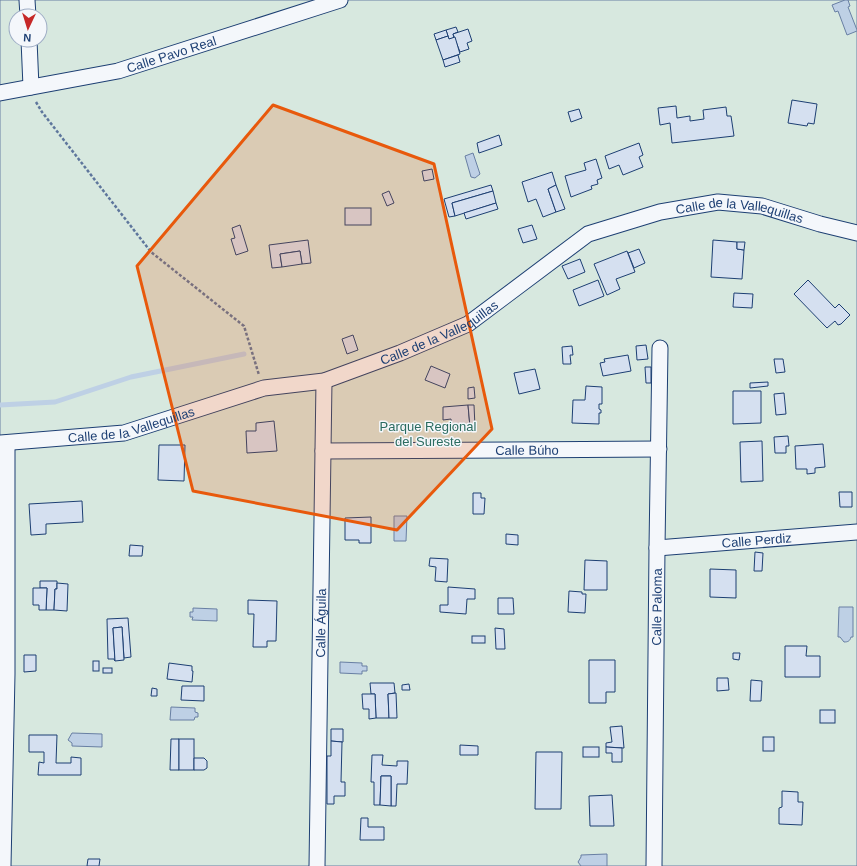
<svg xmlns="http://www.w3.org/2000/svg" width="857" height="866" font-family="Helvetica,sans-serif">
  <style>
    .green { fill: #d7e8df; stroke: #687fa3; fill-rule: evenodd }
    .water { fill: #bed0e5; stroke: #687fa3 }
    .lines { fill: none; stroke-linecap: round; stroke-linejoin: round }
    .stream { stroke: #bed0e5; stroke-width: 5 }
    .building { fill: #d5e0f0; stroke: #1d3f73 }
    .minor-casing { stroke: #1d3f73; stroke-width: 17 }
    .path { stroke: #5e769c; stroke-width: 2.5; stroke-dasharray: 3 2; stroke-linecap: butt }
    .minor { stroke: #f4f7fb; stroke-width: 15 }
    .marked { fill: #e8590c; fill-opacity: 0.2; stroke: #e8590c; stroke-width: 3; stroke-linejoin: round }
    .labels { text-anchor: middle; stroke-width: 3; stroke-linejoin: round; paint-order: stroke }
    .street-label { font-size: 13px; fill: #1d3f73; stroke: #f4f7fb }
    .park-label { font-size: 13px; fill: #2c6c60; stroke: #f4f7fb }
  </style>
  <rect width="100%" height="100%" fill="#f4f7fb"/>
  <!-- green -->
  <path class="green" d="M0 0H857V866H0ZM16 16H40V40H16Z"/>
  <!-- water -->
  <g class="water">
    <path d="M845 0H848L850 6 848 7 857 30V31L847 35 838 11 835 12 832 5Z"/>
    <path d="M473 153 480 174 475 178 471 177 465 156Z"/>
    <path d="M394 516H407L406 541H394Z"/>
    <path d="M839 607H853V637H851C850 641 848 642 844 642L840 637H838Z"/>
    <path d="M193 608 217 609V621L192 620 193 617H190V612H193Z"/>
    <path d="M340 662 362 663V666H367V671H362V674L340 673Z"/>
    <path d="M171 707 195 708V712L198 713V717H195L194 720H170Z"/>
    <path d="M72 733 102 734V747L72 746V743L68 740Z"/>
    <path d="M607 854V866H581L578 862 581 857V855Z"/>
  </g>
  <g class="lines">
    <!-- stream -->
    <path class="stream" d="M0 405 55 402 131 377 244 354"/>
  </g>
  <!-- building -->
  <g class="building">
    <path d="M456 27 458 32 453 34 454 38 449 39 446 30Z"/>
    <path d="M468 29 472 41 467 43 469 49 460 52 453 34Z"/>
    <path d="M446 30 448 36 436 40 434 34Z"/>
    <path d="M448 36 449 39 455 37 460 54 443 60 436 40Z"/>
    <path d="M458 55 460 62 445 67 443 60Z"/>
    <path d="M792 100 817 104 814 124 808 123 807 126 788 123Z"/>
    <path d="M676 106 677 118 690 116V121L704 119 703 110 726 107 727 116H731L734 136 672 143 670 123 660 125 658 108Z"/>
    <path d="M579 109 582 118 571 122 568 112Z"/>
    <path d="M499 135 502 145 479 153 477 143Z"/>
    <path d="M639 143 643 155 639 157 643 167 623 175 619 165 609 169 605 156Z"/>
    <path d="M596 159 602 178 597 180 598 184 591 186 592 189 571 197 565 176 586 170 584 163Z"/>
    <path d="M432 169 434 179 424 181 422 171Z"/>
    <path d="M552 172 556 185 548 189 556 212 543 217 536 199 528 202 522 182Z"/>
    <path d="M491 185 493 191 452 203 455 216 449 217 444 199Z"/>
    <path d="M556 185 565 209 556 212 548 189Z"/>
    <path d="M389 191 394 203 387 206 382 194Z"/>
    <path d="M493 191 496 203 455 216 452 203Z"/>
    <path d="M496 203 498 209 466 219 464 213Z"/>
    <rect x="345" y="208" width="26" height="17"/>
    <path d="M240 225 248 251 236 255 231 239 235 238 232 228Z"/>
    <path d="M532 225 537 239 523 243 518 229Z"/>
    <path d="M308 240 311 263 302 264 300 251 280 254 282 267 272 268 269 245Z"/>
    <path d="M713 240 737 242V249L744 250 742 279 711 277Z"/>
    <path d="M737 242H745L744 250 737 249Z"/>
    <path d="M639 249 645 263 634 268 628 253Z"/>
    <path d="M300 251 302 264 282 267 280 254Z"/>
    <path d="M627 251 635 272 616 279 620 289 607 295 594 264Z"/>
    <path d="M580 259 585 272 568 279 562 266Z"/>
    <path d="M598 280 604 296 579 306 573 290Z"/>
    <path d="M808 280 835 308 839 304 850 315 841 324 838 325 835 321 827 328 794 294Z"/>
    <path d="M734 293 753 294 752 308 733 307Z"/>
    <path d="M353 335 358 350 347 354 342 339Z"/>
    <path d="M646 345 648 359 637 360 636 346Z"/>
    <path d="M572 346 573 355H570L571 364H563L562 347Z"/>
    <path d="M628 355 631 371 603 376 600 363 605 362 604 359Z"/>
    <path d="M774 359H783L785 372 776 373Z"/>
    <path d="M431 366 450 374 445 388 425 380Z"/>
    <path d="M645 367H651V383H646Z"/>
    <path d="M535 369 540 389 519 394 514 373Z"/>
    <path d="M768 382V386L750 388V383Z"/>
    <path d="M586 386 602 387V404H599V409L601 410V413H599V424L572 423 573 400H585Z"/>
    <path d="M474 387 475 398 468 399V388Z"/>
    <path d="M733 391H761V423L733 424Z"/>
    <path d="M784 393 786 414 776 415 774 394Z"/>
    <path d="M468 405 470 427H465V431H460V427L452 428 451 419 443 420V407Z"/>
    <path d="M468 405H474L475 427H470Z"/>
    <path d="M274 421 277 451 247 453 246 431H256V423Z"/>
    <path d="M788 436 789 446H786V453H775L774 437Z"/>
    <path d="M762 441 763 481 741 482 740 442Z"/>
    <path d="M823 444 825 467 815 468V473L807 474V469H796L795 446Z"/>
    <path d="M159 445H185L184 481 158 480Z"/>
    <path d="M839 492H852V507H840Z"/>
    <path d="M473 493H481V498H485L484 514H473Z"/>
    <path d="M82 501 83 522 46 524V534L31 535 29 504Z"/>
    <path d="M371 517V543H359V540H345V518Z"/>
    <path d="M506 534 518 535V545L506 544Z"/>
    <path d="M130 545 143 546 142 556H129Z"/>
    <path d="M755 552 763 553 762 571H754Z"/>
    <path d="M430 558 448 559 447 582 435 581 436 567 429 566Z"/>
    <path d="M585 560 607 561V590H584Z"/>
    <path d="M710 569 736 570V598L710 597Z"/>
    <path d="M40 581H57V589H55L54 610H46L47 588H40Z"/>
    <path d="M57 583 68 584 67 611 54 610 55 589H57Z"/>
    <path d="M448 587 475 589V599H467L466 614 440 612V605H448Z"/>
    <path d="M33 588H47L46 610H39V605H33Z"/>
    <path d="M569 591 582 592V594H586L585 613 568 612Z"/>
    <path d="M498 598H513L514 614H498Z"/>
    <path d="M248 600 277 601 276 641H267V647H253L254 614H248Z"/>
    <path d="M128 618 131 657 124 658 122 627 113 628 115 661 114 659H108L107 619Z"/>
    <path d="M122 627 124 660 115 661 113 628Z"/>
    <path d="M495 628 504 629 505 649H496Z"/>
    <rect x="472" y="636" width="13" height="7"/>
    <path d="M785 646H807L806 656H820V677H785Z"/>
    <path d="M733 653H740L739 660 733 659Z"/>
    <path d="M24 655H36V671L24 672Z"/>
    <path d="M589 660H615V692H606V703H589Z"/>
    <rect x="93" y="661" width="6" height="10"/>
    <path d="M169 663 192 666V671H193L192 682 167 679Z"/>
    <rect x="103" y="668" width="9" height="5"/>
    <path d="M717 678H728L729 690 717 691Z"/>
    <path d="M751 680 762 681 761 701H750Z"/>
    <path d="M370 683H394L395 693 388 694 389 718H376L375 694H371Z"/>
    <path d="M409 684 410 690H402V685Z"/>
    <path d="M182 686H204V701L181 700Z"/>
    <path d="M152 688 157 689V696H151Z"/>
    <path d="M396 693 397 718H389L388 694Z"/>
    <path d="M362 694H375L376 718 369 719V709H363Z"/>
    <rect x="820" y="710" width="15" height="13"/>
    <path d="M622 726 624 748 606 747V743L612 742 610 727Z"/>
    <path d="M331 729H343V742L331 741Z"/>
    <path d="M29 735H57L56 763H71V757L81 758V775H38L39 762 44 763V752H29Z"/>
    <rect x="763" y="737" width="11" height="14"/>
    <path d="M171 739H179V770H170Z"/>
    <rect x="179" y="739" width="15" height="31"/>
    <path d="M331 741 342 742 341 782H345V796H334V804H327V756H331Z"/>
    <path d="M460 745 478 746V755H460Z"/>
    <rect x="583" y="747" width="16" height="10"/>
    <path d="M606 747 622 748V762H612V753H606Z"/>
    <path d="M536 752H562L561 809H535Z"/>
    <path d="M372 755H383L382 765 397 766V761H408L407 784H397L396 806H391V776H381L380 805H374V782H371Z"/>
    <path d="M194 758H204L207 761V768L204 770H194Z"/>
    <path d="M381 776H391V806L380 805Z"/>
    <path d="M782 791 798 792V802H803L802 825 779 824V808L782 807Z"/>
    <path d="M612 795 614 826H590L589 796Z"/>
    <path d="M361 818H368V827H384V840H360Z"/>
    <path d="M88 859H100L99 866H87Z"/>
  </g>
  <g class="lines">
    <defs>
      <g id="minor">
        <path d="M27 0 28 16"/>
        <path d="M29 40 31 87"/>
        <path id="s1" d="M0 93 118 71 340 0"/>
        <path id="s2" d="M0 443 124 433 264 388 324 381 400 353 468 324 588 234 660 212 718 202 762 206 820 224 857 233"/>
        <path id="s3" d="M323 451 659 449"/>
        <path id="s4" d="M657 548 857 532"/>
        <path d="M3 866 7 674V444"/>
        <path id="s5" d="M317 866 324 381"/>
        <path id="s6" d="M654 866 657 548 660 348"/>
      </g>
    </defs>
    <!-- minor casing -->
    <use href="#minor" class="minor-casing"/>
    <!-- path -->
    <path class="path" d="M36 102 42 112 151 252 244 326 259 375"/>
    <!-- minor -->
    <use href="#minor" class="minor"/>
  </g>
  <!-- marked area -->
  <path class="marked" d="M273 105 434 164 492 429 397 530 193 491 137 266Z"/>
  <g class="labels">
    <!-- street labels -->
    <g class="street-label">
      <text dy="5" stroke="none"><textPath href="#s1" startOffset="176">Calle Pavo Real</textPath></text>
      <text dy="5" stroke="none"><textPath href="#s2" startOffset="793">Calle de la Vallequillas</textPath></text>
      <text dy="5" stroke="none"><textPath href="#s2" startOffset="457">Calle de la Vallequillas</textPath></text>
      <text dy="5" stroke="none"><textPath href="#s2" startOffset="133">Calle de la Vallequillas</textPath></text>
      <text dy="5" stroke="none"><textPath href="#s3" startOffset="204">Calle Búho</textPath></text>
      <text dy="5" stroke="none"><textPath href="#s4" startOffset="100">Calle Perdiz</textPath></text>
      <text dy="5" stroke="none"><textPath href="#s6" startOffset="259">Calle Paloma</textPath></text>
      <text dy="5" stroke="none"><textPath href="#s5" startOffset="243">Calle Águila</textPath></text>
    </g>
    <!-- park labels -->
    <g class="park-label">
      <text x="428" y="431">Parque Regional<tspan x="428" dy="15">del Sureste</tspan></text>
    </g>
  </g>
  <!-- north arrow -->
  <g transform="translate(28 28) rotate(184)"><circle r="19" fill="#f4f7fb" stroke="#9eadc5"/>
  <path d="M0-3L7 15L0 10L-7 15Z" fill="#c62828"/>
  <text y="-6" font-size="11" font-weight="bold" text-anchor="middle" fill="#1d3f73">N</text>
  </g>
</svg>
